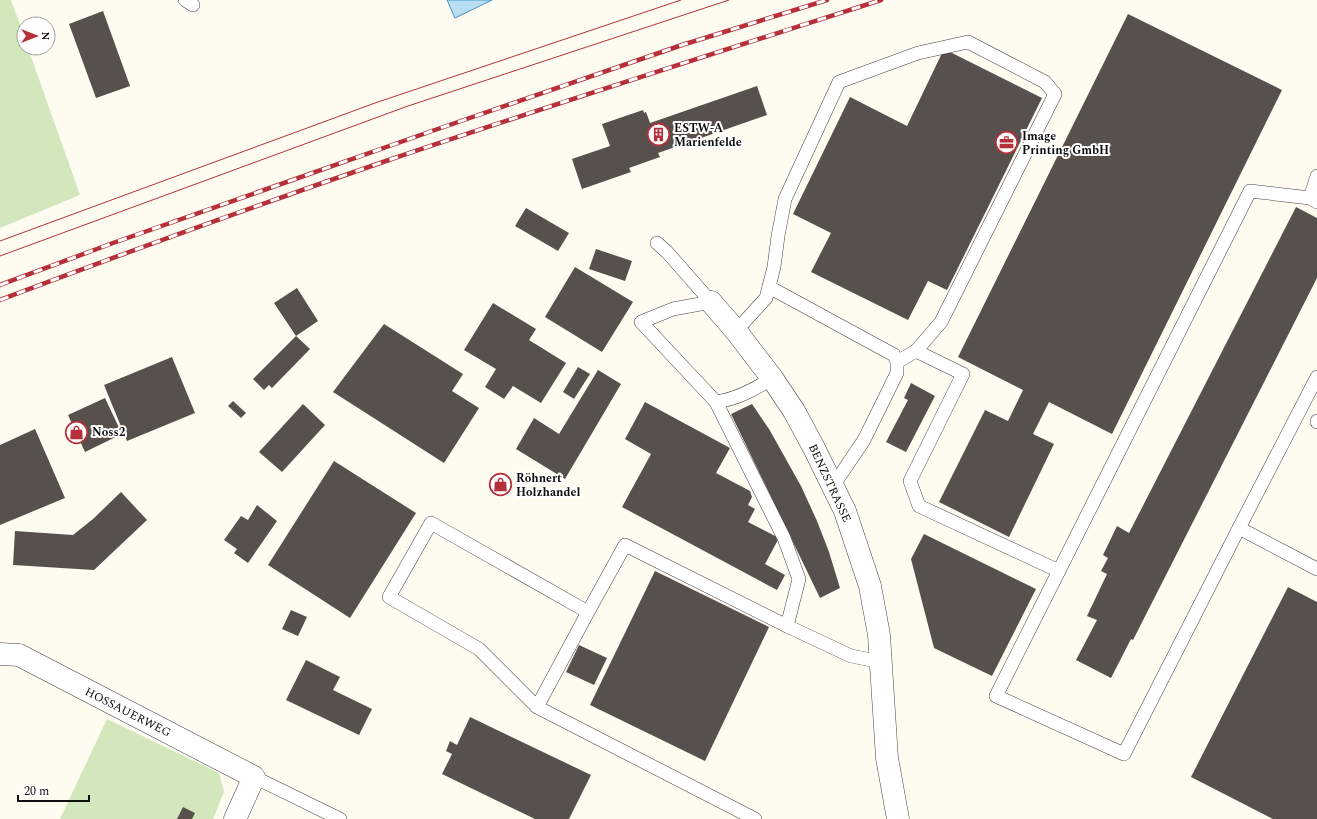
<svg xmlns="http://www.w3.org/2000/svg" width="1317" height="819" font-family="Spectral,serif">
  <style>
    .green { fill: #d3e7bd }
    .water { fill: #b9def2; stroke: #4595c4 }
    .building { fill: #57504c }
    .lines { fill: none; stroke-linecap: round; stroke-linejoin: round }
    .lane-casing { stroke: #424242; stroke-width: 14 }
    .street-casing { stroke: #424242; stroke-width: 23 }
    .lane { stroke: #fff; stroke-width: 13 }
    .street { stroke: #fff; stroke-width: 22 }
    .tram { stroke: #b63039; stroke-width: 1 }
    .rail-casing { stroke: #b63039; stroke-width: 4.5 }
    .rail { stroke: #fff; stroke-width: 3; stroke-dasharray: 9; stroke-linecap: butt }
    .labels { text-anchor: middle; stroke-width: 4; stroke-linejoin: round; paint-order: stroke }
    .poi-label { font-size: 12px; font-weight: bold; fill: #0f0f0f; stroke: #fff; text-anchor: start }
    .street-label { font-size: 12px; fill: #0f0f0f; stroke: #fff }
  </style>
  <rect width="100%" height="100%" fill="#fefbf1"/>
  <!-- green -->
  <g class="green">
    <path d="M0 0H11L24 36V48H28L80 195 0 228Z"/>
    <path d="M107 719 219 773 224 792 213 819H60Z"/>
  </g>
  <!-- water -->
  <path class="water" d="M447 0H492L455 18Z"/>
  <!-- building -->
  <g class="building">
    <path d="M103 11 130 86 96 98 69 24Z"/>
    <path d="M1128 14 1282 90 1112 434 1049 402 1033 434 1054 444 1009 537 939 502 985 410 1008 421 1023 390 958 357Z"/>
    <path d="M944 49 1042 98 947 290 928 281 908 320 811 272 831 233 793 214 850 97 907 126Z"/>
    <path d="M757 86 767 115 658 153 660 157 629 168 631 172 582 189 572 159 610 146 602 124 643 110 644 113 646 112 650 123Z"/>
    <path d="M1296 207 1317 218V278L1133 640 1131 639 1111 678 1076 660 1097 620 1087 616 1107 574 1101 571 1108 558 1103 555 1117 526 1129 533Z"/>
    <path d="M526 208 569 233 558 251 515 226Z"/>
    <path d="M596 249 632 261 625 281 589 269Z"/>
    <path d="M575 267 633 302 602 352 545 317Z"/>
    <path d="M297 288 318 321 296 336 310 349 272 388 269 385 264 390 253 379 296 336 274 303Z"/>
    <path d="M493 303 536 329 529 340 566 363 541 403 513 386 504 399 485 387 496 369 464 350Z"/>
    <path d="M384 324 463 374 452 391 479 408 444 463 333 392Z"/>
    <path d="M172 357 195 413 127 441 104 385Z"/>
    <path d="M578 367 590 374 574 399 563 392Z"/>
    <path d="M598 370 621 384 565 479 516 449 534 418 559 434Z"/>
    <path d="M911 383 935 396 906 452 886 442 908 400 904 398Z"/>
    <path d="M105 398 122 434 85 452 68 415Z"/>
    <path d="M233 401 246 413 241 418 228 406Z"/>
    <path d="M645 402 730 448 716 473 750 491 752 497 748 505 755 509 748 522 779 538 765 564 785 575 777 590 622 507 651 454 625 439Z"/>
    <path d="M303 404 325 425 282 472 259 452Z"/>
    <path d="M752 404 769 429 801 486 817 521 829 552 840 588 820 598 731 414Z"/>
    <path d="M35 429 65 498 0 525V445Z"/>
    <path d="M334 461 416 513 350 618 268 565Z"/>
    <path d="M121 492 147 520 94 570 13 565 15 531 73 535 93 519Z"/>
    <path d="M257 505 277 521 248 563 234 553 237 549 224 540 241 516 248 520Z"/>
    <path d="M924 534 1036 589 992 676 934 648 911 559Z"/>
    <path d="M655 571 769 627 705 761 590 705Z"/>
    <path d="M1288 587 1317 602V819H1273L1191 777Z"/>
    <path d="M291 610 307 617 298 636 282 629Z"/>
    <path d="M579 645 607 658 594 685 566 672Z"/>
    <path d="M306 660 340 677 333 690 372 709 359 735 286 700Z"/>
    <path d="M470 717 591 775 569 819H535L442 774 452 754 446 751 450 741 457 745Z"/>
    <path d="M183 807 195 813 192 819H177Z"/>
  </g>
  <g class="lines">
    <defs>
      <g id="lane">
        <path d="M185 0 193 5"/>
        <path d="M1310 198 1317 176"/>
        <path d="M657 243 667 252 711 302"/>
        <path d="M769 287 894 355 897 362V373L864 440 833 486"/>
        <path d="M711 302 673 309 641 322 716 402"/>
        <path d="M736 331 766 298 774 267 778 236 785 199 839 82 918 53 968 42 1045 82 1055 94 941 322 916 351 897 362"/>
        <path d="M916 351 963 374 910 481 919 506 1059 571"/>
        <path d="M1317 377 1239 528 1317 569"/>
        <path d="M772 378C754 390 737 399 716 402L784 538 799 579 787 626 851 656 882 662"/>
        <path d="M1317 421V422"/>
        <path d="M1239 528 1124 754 996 696 1250 191 1310 198 1317 202"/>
        <path d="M588 612 431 523 389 597 479 649 537 707 588 612 625 545 787 626"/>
        <path d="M537 707 755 819"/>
        <path d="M254 777 340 819"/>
      </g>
      <g id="street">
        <path d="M711 302 736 331 772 378 794 411 814 448 845 511 870 586 879 635 887 758 898 819"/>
        <path d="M0 654 19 655 254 777 235 819"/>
      </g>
    </defs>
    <!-- lane casing -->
    <use href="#lane" class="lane-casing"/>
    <!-- street casing -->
    <use href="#street" class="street-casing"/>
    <!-- lane -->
    <use href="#lane" class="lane"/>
    <!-- street -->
    <use href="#street" class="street"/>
    <!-- tram -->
    <g class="tram">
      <path d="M0 241 375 103 681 0"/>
      <path d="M0 256 408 106 729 0"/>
    </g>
    <defs>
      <g id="rail">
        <path d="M0 285 113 243 432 131 682 45 827 0"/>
        <path d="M0 300C127 252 255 206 383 162 548 106 715 53 881 0"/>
      </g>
    </defs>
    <!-- rail casing -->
    <use href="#rail" class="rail-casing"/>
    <!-- rail -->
    <use href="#rail" class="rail"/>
  </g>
  <!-- icons -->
  <defs>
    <symbol id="building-ring" viewBox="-11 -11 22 22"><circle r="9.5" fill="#fff" stroke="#b63039" stroke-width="1.5"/><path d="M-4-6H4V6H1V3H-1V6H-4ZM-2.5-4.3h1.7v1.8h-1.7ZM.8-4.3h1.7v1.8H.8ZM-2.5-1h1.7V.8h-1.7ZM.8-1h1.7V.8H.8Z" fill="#b63039"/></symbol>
    <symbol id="office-ring" viewBox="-11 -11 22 22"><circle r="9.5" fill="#fff" stroke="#b63039" stroke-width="1.5"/><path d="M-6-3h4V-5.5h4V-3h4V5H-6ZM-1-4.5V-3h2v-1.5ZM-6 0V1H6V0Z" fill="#b63039"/></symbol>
    <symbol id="shop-ring" viewBox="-11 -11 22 22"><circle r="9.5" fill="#fff" stroke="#b63039" stroke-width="1.5"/><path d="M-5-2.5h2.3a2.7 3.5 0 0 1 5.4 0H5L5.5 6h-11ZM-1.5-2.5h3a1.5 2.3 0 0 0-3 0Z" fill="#b63039"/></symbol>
  </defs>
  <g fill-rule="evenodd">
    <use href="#building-ring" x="646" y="122" width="25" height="25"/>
    <use href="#office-ring" x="994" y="130" width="25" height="25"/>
    <use href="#shop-ring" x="64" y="420" width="25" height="25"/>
    <use href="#shop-ring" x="488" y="472" width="25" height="25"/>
  </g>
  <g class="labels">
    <!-- poi labels -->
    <g class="poi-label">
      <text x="674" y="132">ESTW-A<tspan x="674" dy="14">Marienfelde</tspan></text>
      <text x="1022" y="140">Image<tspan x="1022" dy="14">Printing GmbH</tspan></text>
      <text x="92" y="436">Noss2</text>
      <text x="516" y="482">Röhnert<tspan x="516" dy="14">Holzhandel</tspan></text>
    </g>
    <!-- street labels -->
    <g class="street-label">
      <text transform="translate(830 483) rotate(65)" y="4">BENZSTRASSE</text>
      <text transform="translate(128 712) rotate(27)" y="4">HOSSAUERWEG</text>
    </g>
  </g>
  <!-- north arrow -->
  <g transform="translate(36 36) rotate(90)"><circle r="19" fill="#ffffff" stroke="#9f9f9f"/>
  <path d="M0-3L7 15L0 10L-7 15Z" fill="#b63039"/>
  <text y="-6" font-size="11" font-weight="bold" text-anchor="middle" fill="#0f0f0f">N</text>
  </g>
  <!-- scale -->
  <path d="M18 795v6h71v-6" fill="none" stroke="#0f0f0f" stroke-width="2"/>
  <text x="24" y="795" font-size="12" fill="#0f0f0f" stroke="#ffffff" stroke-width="3" paint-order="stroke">20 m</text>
</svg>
